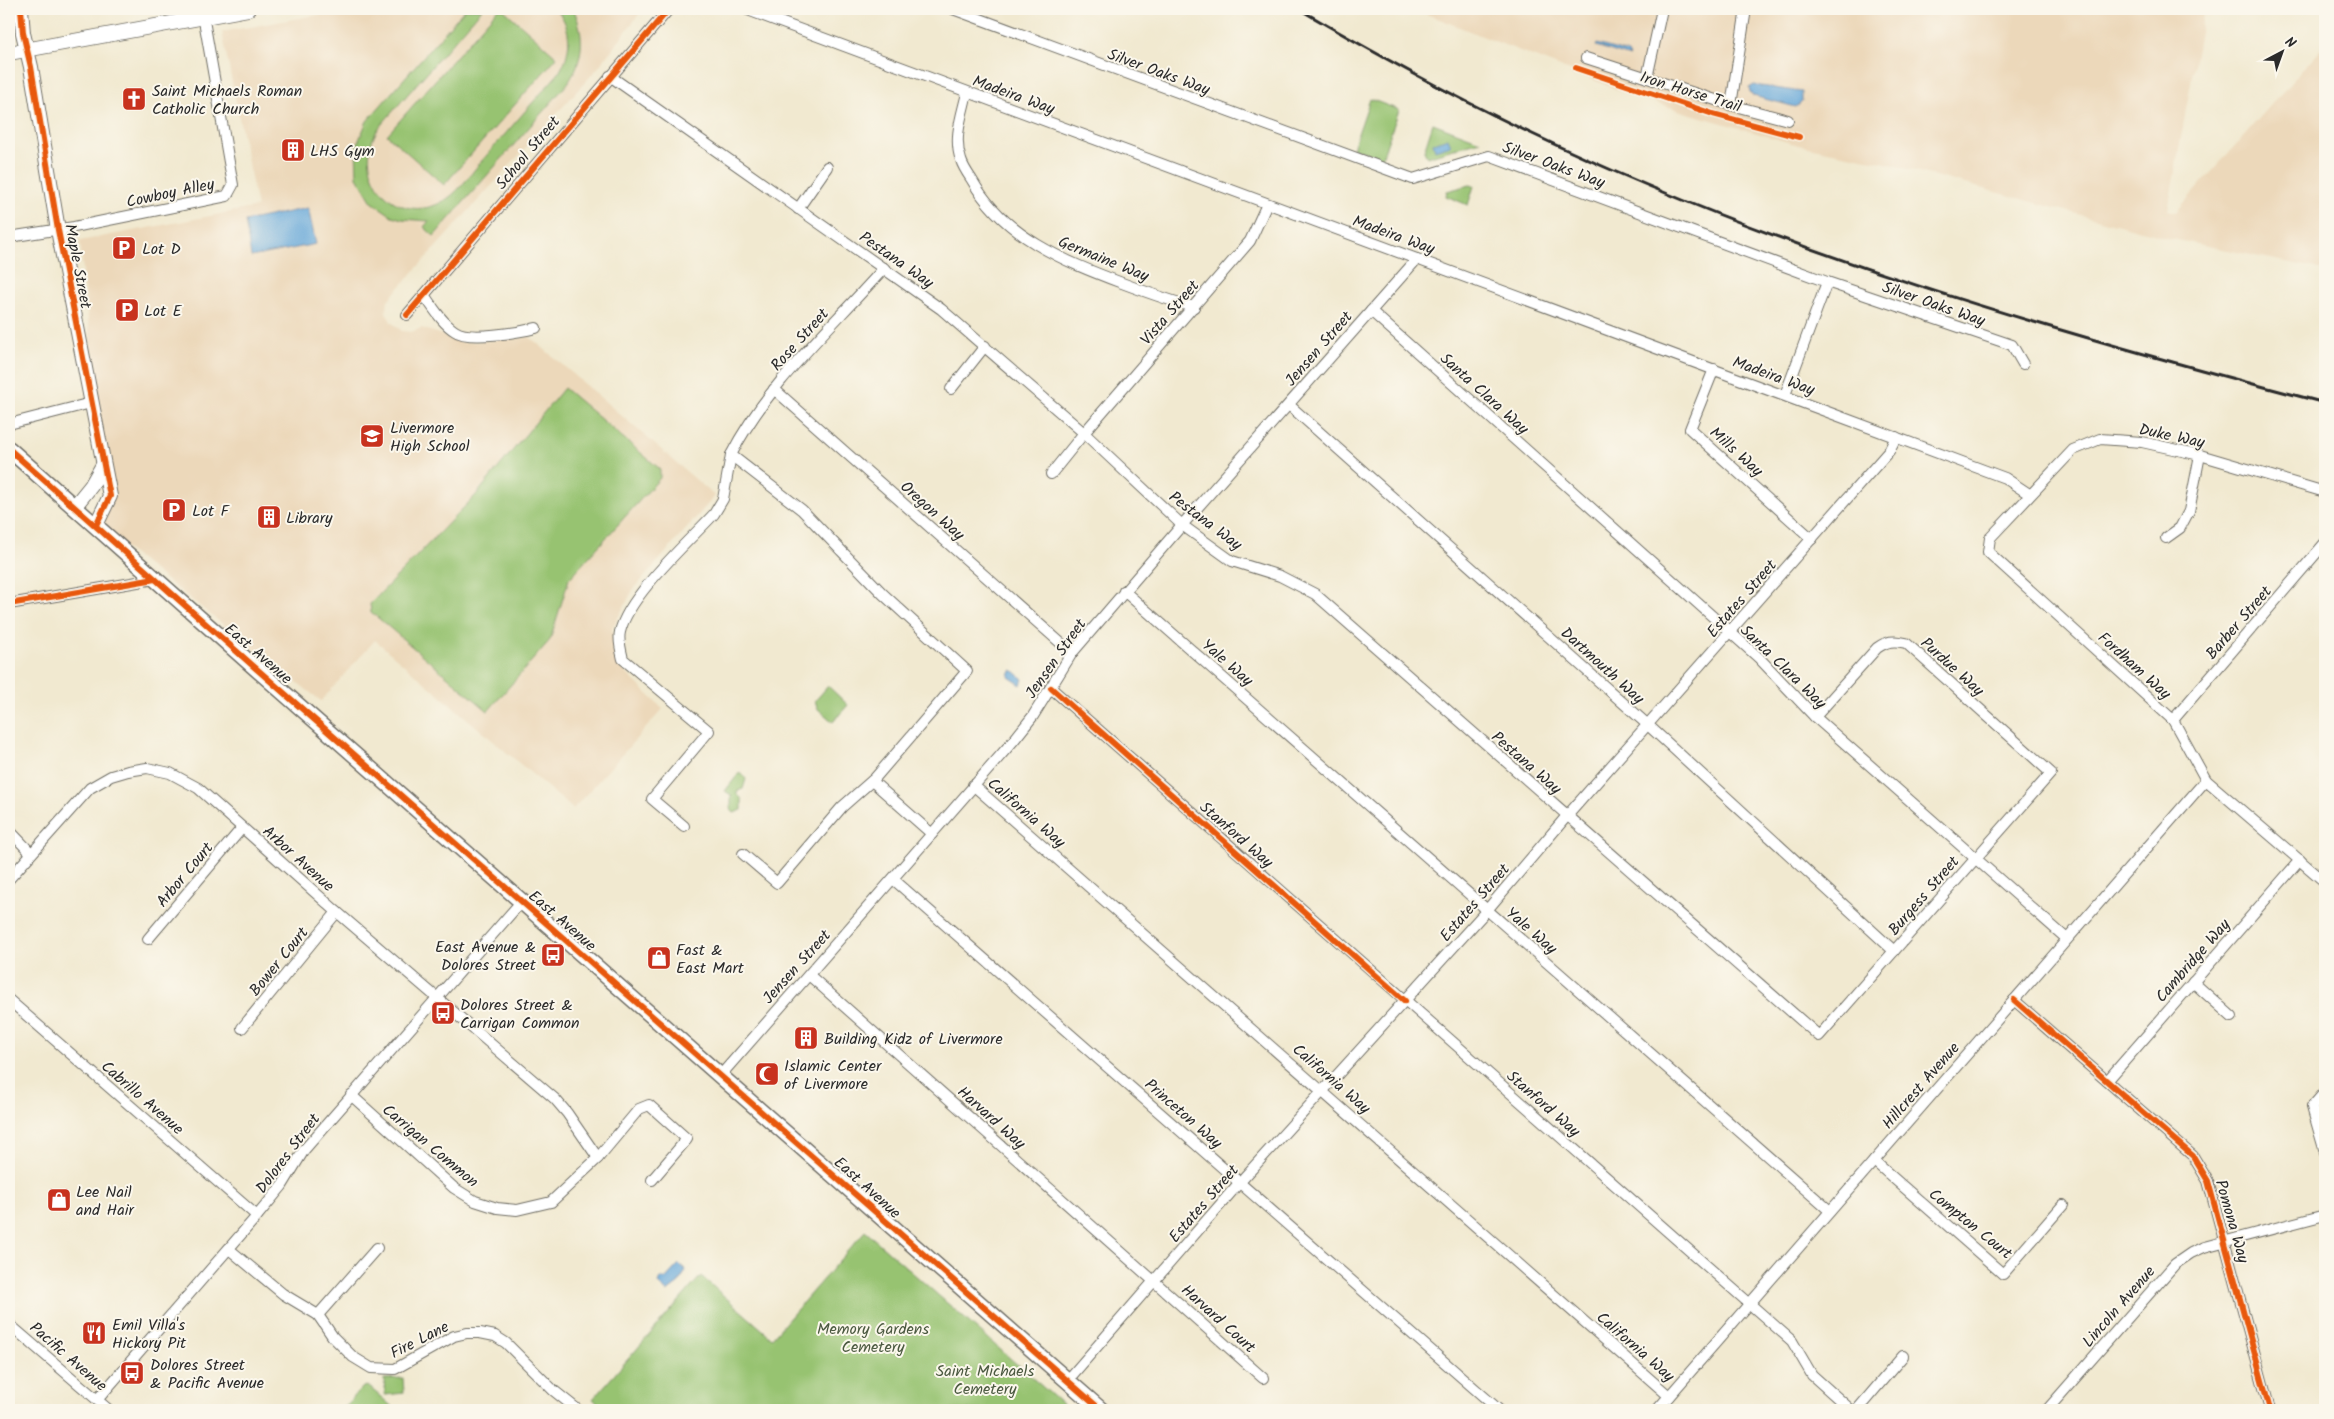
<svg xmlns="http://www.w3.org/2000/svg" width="2334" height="1419" font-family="Kalam,sans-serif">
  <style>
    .built { fill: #ecd8ba }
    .green { fill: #97c371; stroke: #61774e }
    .water { fill: #64a6d8; stroke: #486882 }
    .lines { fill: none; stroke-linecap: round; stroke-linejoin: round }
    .minor-casing { stroke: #706e65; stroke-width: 12 }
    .tertiary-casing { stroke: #706e65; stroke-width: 16 }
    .secondary-casing { stroke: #706e65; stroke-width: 18 }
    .minor { stroke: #fff; stroke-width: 10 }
    .tertiary { stroke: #fff; stroke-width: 14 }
    .secondary { stroke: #fff; stroke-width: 15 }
    .rail { stroke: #2b2b2b; stroke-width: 3 }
    .cycleway-casing { stroke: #fbf7ec; stroke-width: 9 }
    .cycleway { stroke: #e8590c; stroke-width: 6 }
    .labels { text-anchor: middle; stroke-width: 4; stroke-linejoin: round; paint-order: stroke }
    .street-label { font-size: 16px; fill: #2b2b2b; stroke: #fbf7ec }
    .poi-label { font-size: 16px; fill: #2b2b2b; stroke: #fbf7ec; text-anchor: start }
    .park-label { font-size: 16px; fill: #4b5940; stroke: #fbf7ec }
  </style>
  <rect width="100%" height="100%" fill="#fbf7ec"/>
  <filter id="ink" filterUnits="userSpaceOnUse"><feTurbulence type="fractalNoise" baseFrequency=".02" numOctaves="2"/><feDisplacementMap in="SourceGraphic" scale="10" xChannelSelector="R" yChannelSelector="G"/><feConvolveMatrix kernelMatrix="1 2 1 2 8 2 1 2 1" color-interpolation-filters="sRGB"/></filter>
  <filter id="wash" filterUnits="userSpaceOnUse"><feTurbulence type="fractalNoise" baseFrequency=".0096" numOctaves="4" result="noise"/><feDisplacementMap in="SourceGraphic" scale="20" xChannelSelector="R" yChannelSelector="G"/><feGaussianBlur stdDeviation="1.12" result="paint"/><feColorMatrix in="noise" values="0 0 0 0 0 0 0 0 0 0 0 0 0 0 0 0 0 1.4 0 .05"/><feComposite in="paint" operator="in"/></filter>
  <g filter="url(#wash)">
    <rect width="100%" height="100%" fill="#f1e9d0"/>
    <!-- built -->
    <g class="built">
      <path d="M350 9H643L597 69 388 300 386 312 391 322 402 331 411 332 422 328 464 343 530 337 715 496 633 590 612 629 614 654 623 670 663 709 573 809 375 640 321 701 96 525 110 496 103 465 80 241 257 207 222 32Z"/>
      <path d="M1414 9H2204L2168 210 2176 212 2325 44V270L2168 238 1882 162 1798 145 1684 112 1616 89Z"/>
    </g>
    <!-- green -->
    <g class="green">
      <path d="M465 9H482L381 125C348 167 391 227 440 203 457 195 469 176 480 163 506 133 532 103 558 74 572 53 573 28 556 9L574 10C585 36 584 59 568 83L434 236 424 227 429 221 402 219 392 216 372 202 357 177 356 147 367 121Z"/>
      <path d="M498 9H503L557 57 444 185 387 135Z"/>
      <path d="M1370 99 1399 110 1382 158 1353 148Z"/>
      <path d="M1433 123 1480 141 1427 157 1424 151Z"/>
      <path d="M1470 185 1474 186 1468 205 1446 196 1447 191Z"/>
      <path d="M564 388 660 469V478L569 579 550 640 488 711 371 612 370 604 476 495Z"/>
      <path d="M828 686 848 705 833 722 818 709 815 701Z"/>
      <path d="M740 772 746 779 743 789 737 791V794L742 799V810L734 813 731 810V795L725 791Z"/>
      <path d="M865 1231 1069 1410H605L593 1399 701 1276 772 1338Z"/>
      <path d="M403 1378 404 1393 385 1395 384 1379Z"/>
      <path d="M368 1386 396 1410H342L363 1387Z"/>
    </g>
    <!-- water -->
    <g class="water">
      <path d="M1597 44 1628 53 1630 57 1596 46Z"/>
      <path d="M1754 85 1802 92V102L1796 107 1753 96 1750 93 1749 88Z"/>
      <path d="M1448 138 1451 145 1435 150 1433 143Z"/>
      <path d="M308 208 316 244 251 257 245 221Z"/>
      <path d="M1013 670 1023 679 1021 685 1009 677 1010 672Z"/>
      <path d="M679 1264 686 1270 679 1283 667 1292 658 1284 660 1278 665 1279Z"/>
    </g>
  </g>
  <g filter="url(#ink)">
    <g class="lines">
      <defs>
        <g id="minor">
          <path d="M745 9 2005 478 2029 494"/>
          <path d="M953 9 1413 179 1489 156 1827 282 2012 345 2023 364"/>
          <path d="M1586 58 1731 105 1788 120"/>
          <path d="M610 76 941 309 1084 433 1182 525 1232 561 1280 576 1315 594 1819 1036 2051 773 1906 643C1893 640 1887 641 1877 648L1815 717"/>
          <path d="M1647 78 1662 9"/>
          <path d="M967 93C962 115 953 138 961 160 963 167 968 174 972 180 1004 237 1064 261 1122 283 1146 292 1170 301 1194 307"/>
          <path d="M1731 105 1746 9"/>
          <path d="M798 209 827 167"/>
          <path d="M9 237 74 227 227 196 233 185 202 9"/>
          <path d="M424 295C433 307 442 323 455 331 468 341 520 332 536 328"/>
          <path d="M1371 311 1759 658 1815 717 2067 939"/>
          <path d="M407 315 669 9"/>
          <path d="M1714 369 1690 429 1812 539"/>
          <path d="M774 389 1072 653"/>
          <path d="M951 389 985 346"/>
          <path d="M1785 395 1827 282"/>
          <path d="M1289 405 1649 726 1894 951"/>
          <path d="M9 424 91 403"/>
          <path d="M1051 474 1084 433 1250 241 1267 204"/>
          <path d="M2325 492 2200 455 2142 442 2100 439 2073 450 1990 538 1988 552 2173 720 2206 780 2325 882"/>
          <path d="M2166 538 2180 528 2189 511 2200 455"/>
          <path d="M1124 591 1830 1211"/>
          <path d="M9 604 155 579"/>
          <path d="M1051 688 1792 1341 1812 1375 1851 1410"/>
          <path d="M2173 720 2325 543"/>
          <path d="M872 781 932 834"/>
          <path d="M973 785 1669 1396"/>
          <path d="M684 826 652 799 709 731 623 659C621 651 618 640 620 632 628 596 688 542 714 514L723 499 731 455"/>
          <path d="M9 830 31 853"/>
          <path d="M743 854 777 883 842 807 875 778 967 671 883 594 802 510 731 455C767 384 831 328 884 268"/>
          <path d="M9 879 90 788 111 776 128 771 147 768 170 773 198 788 337 912 555 1099 567 1113 598 1158"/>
          <path d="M893 879 1499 1410"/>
          <path d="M148 939 242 828"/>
          <path d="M809 975 1263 1378"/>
          <path d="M2193 982 2232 1017"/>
          <path d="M9 1000 257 1216"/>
          <path d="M2014 1000 2193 1156 2208 1181 2270 1410"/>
          <path d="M242 1028 337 912"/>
          <path d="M720 1076 1014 740 1033 716 1072 653 1182 525 1417 259"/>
          <path d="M2107 1081 2300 860"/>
          <path d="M2325 1092 2312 1107 2325 1152"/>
          <path d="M351 1095 454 1188 475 1201 497 1208 517 1210 551 1202 598 1158 639 1109 649 1105 687 1139 652 1180"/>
          <path d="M1874 1161 2003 1274 2063 1205"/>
          <path d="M229 1249 283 1294 318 1315 333 1337 353 1357 371 1368 395 1369 454 1336 467 1333H480L495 1336 506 1343 553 1390 578 1410"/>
          <path d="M318 1315 377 1248"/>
          <path d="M9 1324 109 1410"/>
          <path d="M1067 1381 1240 1182 1487 910 1566 817 1889 451 1896 437"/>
          <path d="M97 1400 257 1216 282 1186 304 1150 521 902"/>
          <path d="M1657 1410 2206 780"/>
          <path d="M1857 1410 1903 1356"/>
          <path d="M2047 1410 2175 1264 2191 1253 2204 1247 2325 1215"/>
        </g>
        <g id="tertiary">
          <path d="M21 9 23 33 31 67 58 230 110 496 96 525"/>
          <path d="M9 53 248 9"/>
          <path d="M74 507 91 486 103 465"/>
        </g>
        <path id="secondary" d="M9 449 251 664 1101 1410"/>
      </defs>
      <!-- minor casing -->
      <use href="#minor" class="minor-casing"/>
      <!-- tertiary casing -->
      <use href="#tertiary" class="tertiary-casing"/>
      <!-- secondary casing -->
      <use href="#secondary" class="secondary-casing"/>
      <!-- minor -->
      <use href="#minor" class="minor"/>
      <!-- tertiary -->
      <use href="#tertiary" class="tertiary"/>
      <!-- secondary -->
      <use href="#secondary" class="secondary"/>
      <!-- rail -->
      <path class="rail" d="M1299 9C1372 52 1447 93 1524 130 1778 252 2053 332 2325 403"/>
      <defs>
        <g id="cycleway">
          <path d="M21 9 23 33 31 67 58 230 110 496 96 525"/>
          <path d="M1576 68 1713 114 1799 137"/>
          <path d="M407 315 669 9"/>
          <path d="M9 449 251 664 1101 1410"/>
          <path d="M9 604 155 579"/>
          <path d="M1051 688 1405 1001"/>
          <path d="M2014 1000 2193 1156 2208 1181 2270 1410"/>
        </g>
      </defs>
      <!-- cycleway casing -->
      <use href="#cycleway" class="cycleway-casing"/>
      <!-- cycleway -->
      <use href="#cycleway" class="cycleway"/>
    </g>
  </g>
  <!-- icons -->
  <defs>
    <symbol id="church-square" viewBox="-11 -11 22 22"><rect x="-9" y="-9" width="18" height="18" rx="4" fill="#c8321e" stroke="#fbf7ec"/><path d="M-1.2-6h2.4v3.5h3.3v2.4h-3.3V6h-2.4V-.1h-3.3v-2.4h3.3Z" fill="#fff"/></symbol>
    <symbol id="building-square" viewBox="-11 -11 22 22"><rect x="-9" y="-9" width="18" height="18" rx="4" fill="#c8321e" stroke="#fbf7ec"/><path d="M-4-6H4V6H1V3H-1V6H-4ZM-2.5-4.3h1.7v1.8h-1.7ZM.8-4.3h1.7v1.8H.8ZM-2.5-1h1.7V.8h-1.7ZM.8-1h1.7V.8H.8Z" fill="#fff"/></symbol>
    <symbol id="parking-square" viewBox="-11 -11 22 22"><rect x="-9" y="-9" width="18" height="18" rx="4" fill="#c8321e" stroke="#fbf7ec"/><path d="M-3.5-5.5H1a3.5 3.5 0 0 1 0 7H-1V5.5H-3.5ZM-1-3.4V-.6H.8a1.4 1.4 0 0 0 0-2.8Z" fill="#fff"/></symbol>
    <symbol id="school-square" viewBox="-11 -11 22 22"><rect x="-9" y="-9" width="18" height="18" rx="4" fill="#c8321e" stroke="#fbf7ec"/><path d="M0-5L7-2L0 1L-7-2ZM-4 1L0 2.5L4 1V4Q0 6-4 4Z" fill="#fff"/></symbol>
    <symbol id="bus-square" viewBox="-11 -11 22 22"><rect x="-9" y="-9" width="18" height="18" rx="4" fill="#c8321e" stroke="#fbf7ec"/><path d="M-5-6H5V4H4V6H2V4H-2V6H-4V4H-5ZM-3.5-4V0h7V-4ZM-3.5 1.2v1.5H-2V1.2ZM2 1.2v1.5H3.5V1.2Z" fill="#fff"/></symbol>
    <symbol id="shop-square" viewBox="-11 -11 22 22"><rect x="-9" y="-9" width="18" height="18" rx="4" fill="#c8321e" stroke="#fbf7ec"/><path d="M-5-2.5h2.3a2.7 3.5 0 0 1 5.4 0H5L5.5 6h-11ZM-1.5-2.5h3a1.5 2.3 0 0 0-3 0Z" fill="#fff"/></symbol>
    <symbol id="mosque-square" viewBox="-11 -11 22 22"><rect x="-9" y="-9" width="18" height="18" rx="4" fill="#c8321e" stroke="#fbf7ec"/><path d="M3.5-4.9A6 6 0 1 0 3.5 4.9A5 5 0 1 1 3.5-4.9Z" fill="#fff"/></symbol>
    <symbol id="restaurant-square" viewBox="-11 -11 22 22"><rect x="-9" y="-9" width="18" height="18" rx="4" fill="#c8321e" stroke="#fbf7ec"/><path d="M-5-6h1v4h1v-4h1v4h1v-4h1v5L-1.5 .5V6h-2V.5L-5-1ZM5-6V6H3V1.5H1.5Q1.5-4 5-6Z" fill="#fff"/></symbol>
  </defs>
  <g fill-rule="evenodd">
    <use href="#church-square" x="120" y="85" width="28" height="28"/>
    <use href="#building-square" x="279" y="136" width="28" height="28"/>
    <use href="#parking-square" x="110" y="234" width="28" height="28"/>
    <use href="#parking-square" x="113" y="296" width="28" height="28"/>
    <use href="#school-square" x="358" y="422" width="28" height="28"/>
    <use href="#parking-square" x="160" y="496" width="28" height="28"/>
    <use href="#building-square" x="255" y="503" width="28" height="28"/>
    <use href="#bus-square" x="539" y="941" width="28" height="28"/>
    <use href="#shop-square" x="645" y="944" width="28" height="28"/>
    <use href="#bus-square" x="429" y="999" width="28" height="28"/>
    <use href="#building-square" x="792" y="1024" width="28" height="28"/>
    <use href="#mosque-square" x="753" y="1060" width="28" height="28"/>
    <use href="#shop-square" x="45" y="1186" width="28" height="28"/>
    <use href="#restaurant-square" x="80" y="1319" width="28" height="28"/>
    <use href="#bus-square" x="118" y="1359" width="28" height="28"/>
  </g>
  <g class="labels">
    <!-- street labels -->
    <g class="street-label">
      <text transform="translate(1159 71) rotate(20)" y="6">Silver Oaks Way</text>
      <text transform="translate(1691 91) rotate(17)" y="6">Iron Horse Trail</text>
      <text transform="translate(1014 94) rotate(20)" y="6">Madeira Way</text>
      <text transform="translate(527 152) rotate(-50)" y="6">School Street</text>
      <text transform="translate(1554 164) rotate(20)" y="6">Silver Oaks Way</text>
      <text transform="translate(170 192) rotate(-12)" y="6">Cowboy Alley</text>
      <text transform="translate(1394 234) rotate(20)" y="6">Madeira Way</text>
      <text transform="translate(1104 258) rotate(22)" y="6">Germaine Way</text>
      <text transform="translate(897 259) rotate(35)" y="6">Pestana Way</text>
      <text transform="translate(79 266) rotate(79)" y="6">Maple Street</text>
      <text transform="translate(1934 303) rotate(19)" y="6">Silver Oaks Way</text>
      <text transform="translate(1169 312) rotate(-49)" y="6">Vista Street</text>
      <text transform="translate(799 339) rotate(-48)" y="6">Rose Street</text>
      <text transform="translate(1318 348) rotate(-49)" y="6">Jensen Street</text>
      <text transform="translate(1774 375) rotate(20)" y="6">Madeira Way</text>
      <text transform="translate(1485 393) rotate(42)" y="6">Santa Clara Way</text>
      <text transform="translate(2172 435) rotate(12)" y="6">Duke Way</text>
      <text transform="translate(1737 451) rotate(42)" y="6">Mills Way</text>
      <text transform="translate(933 510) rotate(42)" y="6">Oregon Way</text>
      <text transform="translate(1206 520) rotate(37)" y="6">Pestana Way</text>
      <text transform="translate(1741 598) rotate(-49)" y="6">Estates Street</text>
      <text transform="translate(2238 622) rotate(-49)" y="6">Barber Street</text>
      <text transform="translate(259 653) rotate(41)" y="6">East Avenue</text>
      <text transform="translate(1055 658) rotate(-55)" y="6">Jensen Street</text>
      <text transform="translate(1228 662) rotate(41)" y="6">Yale Way</text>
      <text transform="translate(1603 665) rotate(42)" y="6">Dartmouth Way</text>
      <text transform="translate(2135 665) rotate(42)" y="6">Fordham Way</text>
      <text transform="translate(1784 666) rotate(44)" y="6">Santa Clara Way</text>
      <text transform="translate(1953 666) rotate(42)" y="6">Purdue Way</text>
      <text transform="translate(1527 762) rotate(41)" y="6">Pestana Way</text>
      <text transform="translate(1027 812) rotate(41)" y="6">California Way</text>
      <text transform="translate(1237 834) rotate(41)" y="6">Stanford Way</text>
      <text transform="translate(299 858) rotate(42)" y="6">Arbor Avenue</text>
      <text transform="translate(184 874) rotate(-50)" y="6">Arbor Court</text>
      <text transform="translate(1923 895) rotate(-49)" y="6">Burgess Street</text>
      <text transform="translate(1474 902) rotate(-49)" y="6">Estates Street</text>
      <text transform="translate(563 920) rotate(41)" y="6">East Avenue</text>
      <text transform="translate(1532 930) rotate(41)" y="6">Yale Way</text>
      <text transform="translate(2192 960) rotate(-49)" y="6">Cambridge Way</text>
      <text transform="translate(278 961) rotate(-51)" y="6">Bower Court</text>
      <text transform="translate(796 966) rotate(-48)" y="6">Jensen Street</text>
      <text transform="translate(1332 1078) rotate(41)" y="6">California Way</text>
      <text transform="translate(1920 1085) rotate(-49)" y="6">Hillcrest Avenue</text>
      <text transform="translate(143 1097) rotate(41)" y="6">Cabrillo Avenue</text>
      <text transform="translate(1544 1103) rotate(41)" y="6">Stanford Way</text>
      <text transform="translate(1184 1113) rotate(41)" y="6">Princeton Way</text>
      <text transform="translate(992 1117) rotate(42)" y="6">Harvard Way</text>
      <text transform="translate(431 1145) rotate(40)" y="6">Carrigan Common</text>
      <text transform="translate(287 1153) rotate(-53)" y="6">Dolores Street</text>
      <text transform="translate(868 1187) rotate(42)" y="6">East Avenue</text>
      <text transform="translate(1203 1203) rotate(-49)" y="6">Estates Street</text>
      <text transform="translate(2233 1221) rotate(74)" y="6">Pomona Way</text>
      <text transform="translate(1971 1223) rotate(39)" y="6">Compton Court</text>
      <text transform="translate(2118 1306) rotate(-49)" y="6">Lincoln Avenue</text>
      <text transform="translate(1219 1318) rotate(42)" y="6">Harvard Court</text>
      <text transform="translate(419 1339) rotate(-27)" y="6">Fire Lane</text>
      <text transform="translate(1636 1346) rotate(41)" y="6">California Way</text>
      <text transform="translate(69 1356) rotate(41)" y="6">Pacific Avenue</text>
    </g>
    <!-- poi labels -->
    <g class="poi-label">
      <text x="152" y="96">Saint Michaels Roman<tspan x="152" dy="18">Catholic Church</tspan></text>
      <text x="310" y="156">LHS Gym</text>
      <text x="142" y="254">Lot D</text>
      <text x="144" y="316">Lot E</text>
      <text x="390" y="433">Livermore<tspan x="390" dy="18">High School</tspan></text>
      <text x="192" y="516">Lot F</text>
      <text x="286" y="523">Library</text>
      <text x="536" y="952" text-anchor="end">East Avenue &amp;<tspan x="536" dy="18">Dolores Street</tspan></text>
      <text x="676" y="955">Fast &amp;<tspan x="676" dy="18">East Mart</tspan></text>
      <text x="460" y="1010">Dolores Street &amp;<tspan x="460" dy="18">Carrigan Common</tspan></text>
      <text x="824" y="1044">Building Kidz of Livermore</text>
      <text x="784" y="1071">Islamic Center<tspan x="784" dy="18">of Livermore</tspan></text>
      <text x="76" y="1197">Lee Nail<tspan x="76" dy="18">and Hair</tspan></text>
      <text x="112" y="1330">Emil Villa's<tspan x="112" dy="18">Hickory Pit</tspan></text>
      <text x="150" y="1370">Dolores Street<tspan x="150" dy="18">&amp; Pacific Avenue</tspan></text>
    </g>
    <!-- park labels -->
    <g class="park-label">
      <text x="873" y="1334">Memory Gardens<tspan x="873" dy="18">Cemetery</tspan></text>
      <text x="985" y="1376">Saint Michaels<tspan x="985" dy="18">Cemetery</tspan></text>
    </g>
  </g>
  <!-- margin -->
  <rect width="2334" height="1419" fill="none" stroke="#fbf7ec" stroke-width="30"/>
  <!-- north arrow -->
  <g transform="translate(2282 52) rotate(41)" stroke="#fbf7ec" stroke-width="4" paint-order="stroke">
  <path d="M0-4L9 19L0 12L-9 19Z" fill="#2b2b2b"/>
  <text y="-8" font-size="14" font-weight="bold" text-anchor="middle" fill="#2b2b2b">N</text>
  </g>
</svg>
